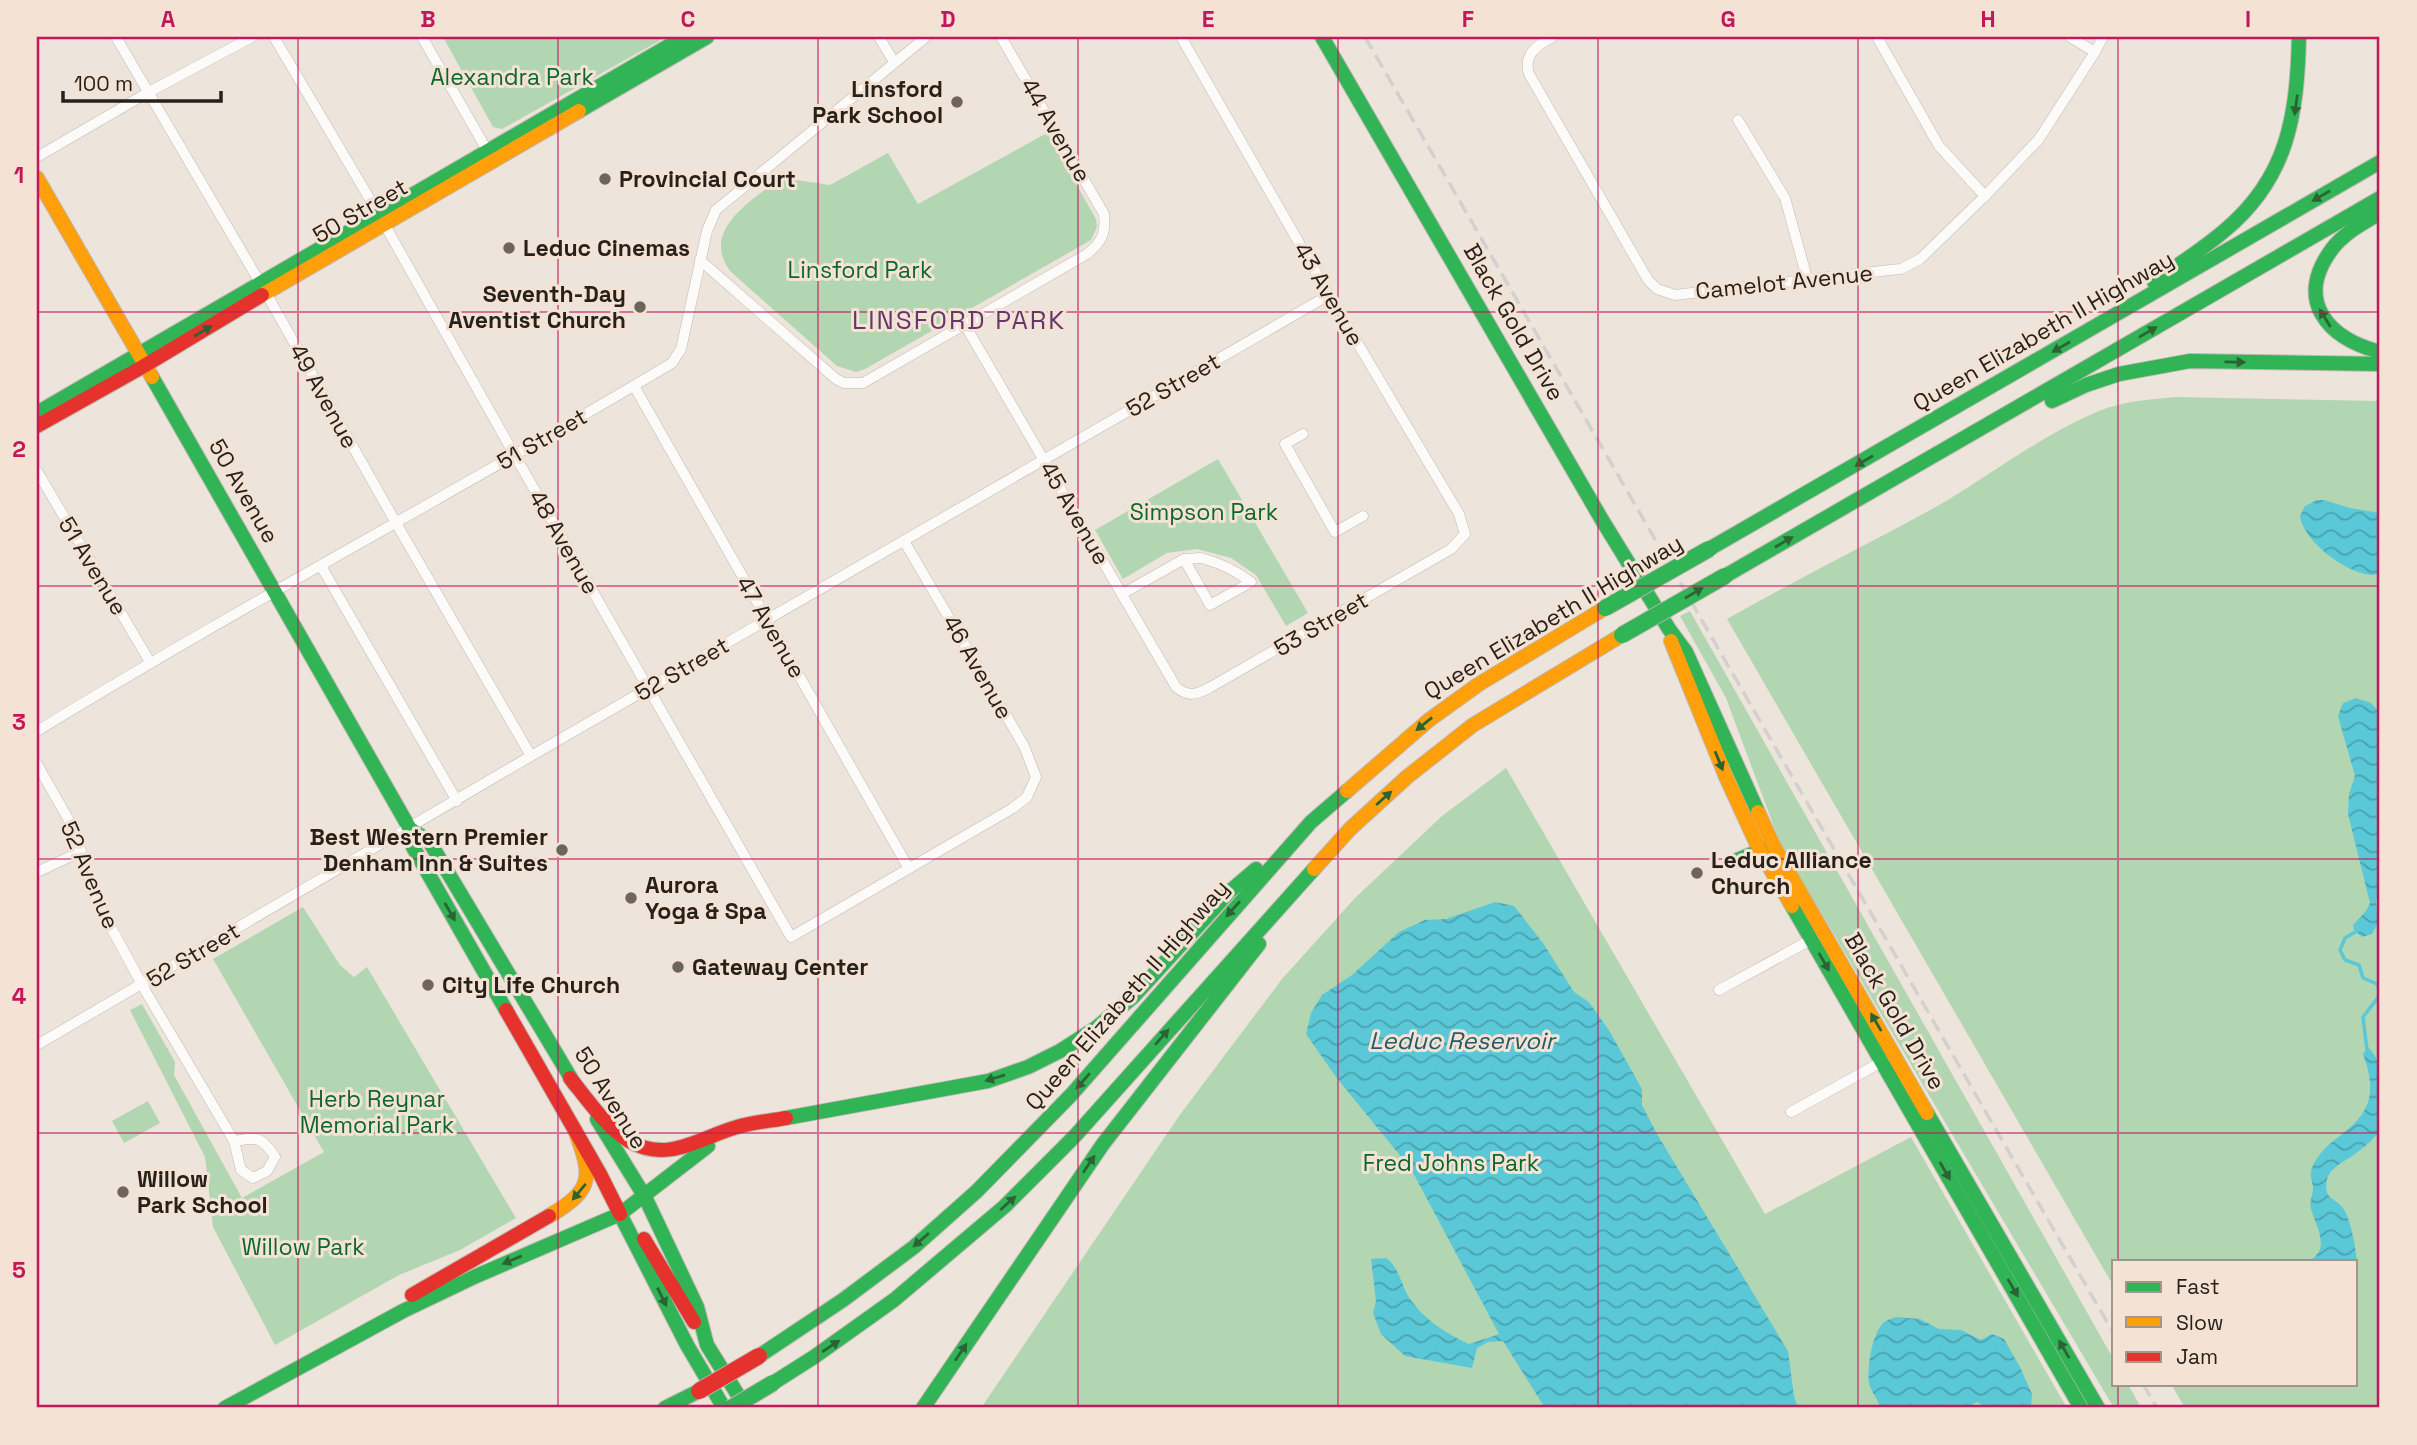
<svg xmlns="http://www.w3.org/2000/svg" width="2417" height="1445" font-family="'Space Grotesk',sans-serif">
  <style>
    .green { fill: #b3d6b2 }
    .water { fill: url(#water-waves) }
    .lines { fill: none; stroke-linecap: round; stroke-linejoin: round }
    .stream { stroke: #5ac8d7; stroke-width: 3.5 }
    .street-casing { stroke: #c0b9b2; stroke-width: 11 }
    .fast-casing { stroke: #c0b9b2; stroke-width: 16 }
    .slow-casing { stroke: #c0b9b2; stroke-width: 16 }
    .jam-casing { stroke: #c0b9b2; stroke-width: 16 }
    .street { stroke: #fcfbfa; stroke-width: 10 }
    .fast { stroke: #30b455; stroke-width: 14 }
    .slow { stroke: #ff9f0a; stroke-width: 14 }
    .jam { stroke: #e5322d; stroke-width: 14 }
    .rail { stroke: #d3d0ce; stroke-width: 3.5; stroke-dasharray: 14 7; stroke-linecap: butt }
    .fast-bridge-casing { stroke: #c1b2b0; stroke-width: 18; stroke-linecap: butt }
    .jam-bridge-casing { stroke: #c1b2b0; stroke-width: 18; stroke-linecap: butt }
    .fast-bridge { stroke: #30b455; stroke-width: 16 }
    .jam-bridge { stroke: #e5322d; stroke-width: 16 }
    .oneway { fill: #2b6335 }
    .grid { fill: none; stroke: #c2185b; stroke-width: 2; stroke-opacity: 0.55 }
    .poi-dot { fill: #6c655e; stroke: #f4e3d4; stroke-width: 2.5 }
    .labels { text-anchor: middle; stroke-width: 6; stroke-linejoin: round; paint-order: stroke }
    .park-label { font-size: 23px; fill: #0a682d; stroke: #f4e3d4 }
    .poi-label { font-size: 23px; font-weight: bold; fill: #27211b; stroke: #f4e3d4; text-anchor: start }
    .street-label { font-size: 23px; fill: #27211b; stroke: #f4e3d4 }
    .water-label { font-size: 24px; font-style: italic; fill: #235c67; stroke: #f4e3d4 }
    .quarter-label { font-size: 26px; letter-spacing: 2px; fill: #65386d; stroke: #f4e3d4 }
    .neatline { fill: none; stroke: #c2185b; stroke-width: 2.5 }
    .grid-label { font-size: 23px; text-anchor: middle; font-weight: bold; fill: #c2185b }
  </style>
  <defs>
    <pattern id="water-waves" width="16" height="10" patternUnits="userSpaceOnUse" patternTransform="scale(1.75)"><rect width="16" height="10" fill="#5ac8d7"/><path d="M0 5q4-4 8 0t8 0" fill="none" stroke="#4aa2ae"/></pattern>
  </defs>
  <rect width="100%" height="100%" fill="#ede4db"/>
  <!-- green -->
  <g class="green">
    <path d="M443 37H666L502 129 493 127Z"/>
    <path d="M1047 133 1096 219 1097 227 1091 240 865 369 856 372 837 366 730 271C698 227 759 196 789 172L796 180 830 185 888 153 918 204Z"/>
    <path d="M2177 397 2380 401V1408H2185L2171 1384H2356V1261H2114V1287L1727 619C1795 580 1865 546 1934 508 1988 477 2041 435 2099 411 2124 401 2151 399 2177 397Z"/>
    <path d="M1218 459 1308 613 1286 626 1256 575 1231 558 1197 549 1167 553 1123 579 1095 530Z"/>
    <path d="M1690 611 2114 1360V1384H2128L2141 1408H2114L1780 843 1726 698 1680 616Z"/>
    <path d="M1506 768 1765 1214 1911 1137 2067 1408H981L1179 1116 1282 979 1355 898 1442 816Z"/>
    <path d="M303 907 340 965 354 977 367 967 516 1218 460 1250 399 1275 275 1345 213 1227 205 1157 130 1010 142 1004 175 1062 174 1075 242 1198 324 1152 213 959Z"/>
    <path d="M148 1101 160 1123 124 1143 112 1121Z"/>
  </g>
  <!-- water -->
  <g class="water">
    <path d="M2317 500H2324L2350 508 2380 513V574C2354 581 2303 542 2300 516L2305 506Z"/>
    <path d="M2356 698 2371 703 2380 713V895L2376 900 2378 923 2372 934 2362 937 2354 930 2353 925 2366 911 2370 903 2348 814 2349 794 2355 776 2338 716 2343 703Z"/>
    <path d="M1495 902 1514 906 1543 943 1574 992 1589 1002 1610 1032 1642 1089V1105L1657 1134 1788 1351 1794 1396 1798 1408H1545L1503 1341 1488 1342 1477 1348 1472 1368 1405 1356 1381 1334 1373 1313 1376 1301 1371 1259 1386 1258C1398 1266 1401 1283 1408 1296 1423 1319 1445 1333 1469 1344L1499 1334 1411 1169 1336 1077 1306 1034 1311 1013 1322 995 1352 975 1399 932 1425 920 1446 919Z"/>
    <path d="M2368 1048C2387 1060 2380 1110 2380 1131 2374 1138 2367 1145 2359 1151 2343 1164 2322 1168 2327 1193 2331 1200 2339 1202 2343 1208 2352 1220 2360 1266 2356 1279V1261H2308C2332 1250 2316 1227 2311 1209 2309 1201 2313 1196 2313 1188 2313 1182 2310 1178 2311 1172 2312 1165 2317 1158 2321 1153 2328 1144 2337 1138 2346 1131 2374 1108 2375 1087 2363 1054Z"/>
    <path d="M1897 1317 1920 1319 1939 1329 1961 1330 1981 1340 1992 1334 2004 1339 2020 1367 2032 1394 2031 1408H1988L1977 1402 1966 1408H1880C1878 1398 1871 1392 1869 1383 1867 1368 1872 1329 1886 1321 1889 1319 1893 1318 1897 1317Z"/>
  </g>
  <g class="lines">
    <!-- stream -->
    <g class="stream">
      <path d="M2357 931 2345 938 2340 950 2345 960 2359 965 2363 978 2377 984 2380 990"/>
      <path d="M2367 1050 2363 1017 2380 995"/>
    </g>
    <defs>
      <g id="street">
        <path d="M116 37 266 293 396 523 531 756"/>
        <path d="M274 37 378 213 514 454 791 937 1013 808 1027 797 1036 777 1024 746 904 541"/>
        <path d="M422 37 491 157"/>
        <path d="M879 37 894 62"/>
        <path d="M1552 37C1537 45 1523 55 1529 74L1648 280 1657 289 1675 295 1890 270 1901 269 1920 259 1985 196 2039 139 2095 52 2103 37"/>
        <path d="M1877 37 1939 146 1985 196"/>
        <path d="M2070 37 2095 52"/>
        <path d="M1738 120 1785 198 1807 278"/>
        <path d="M37 157 149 92 252 37"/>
        <path d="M700 260 836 379 844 383H863L1087 254C1102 242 1106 233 1104 214L1001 37"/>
        <path d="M965 325 1176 687C1188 697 1196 695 1209 688L1451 549 1465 534 1459 514 1329 295 1181 37"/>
        <path d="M634 386 908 867"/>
        <path d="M1303 434 1285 444 1335 532 1363 516"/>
        <path d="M37 471 150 662"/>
        <path d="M1201 558C1221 563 1235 570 1251 582L1210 605 1184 559Z"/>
        <path d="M321 566 457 801"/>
        <path d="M1122 594 1184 559"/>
        <path d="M37 731C246 603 462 489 672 363L681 349 707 231 716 210 926 37"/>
        <path d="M37 764 75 831 94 896 146 992 234 1141 241 1170 253 1178 267 1171 275 1157C262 1136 256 1137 234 1141"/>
        <path d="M37 872 80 852"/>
        <path d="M1719 990 1814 938"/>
        <path d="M37 1045 531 756 1329 295"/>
        <path d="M1791 1112 1885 1060"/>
      </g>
      <g id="fast">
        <path d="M1322 37 1602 520 1669 629 1686 652 1758 812"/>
        <path d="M579 111 707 37"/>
        <path d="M2380 213C2363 223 2344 233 2332 249 2294 300 2327 338 2380 352"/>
        <path d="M2154 282C2177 265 2202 250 2224 231 2288 178 2297 116 2299 37"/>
        <path d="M152 377 410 829 413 847 506 1010"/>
        <path d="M2052 401 2086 385 2119 374 2190 361 2380 364"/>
        <path d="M37 413 684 37"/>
        <path d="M1709 549 2380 162"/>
        <path d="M1725 576 2380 198"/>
        <path d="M410 829 429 841 575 1085"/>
        <path d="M1735 861 1769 847"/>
        <path d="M1792 906 2081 1408"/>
        <path d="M1927 1113 2098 1408"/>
        <path d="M786 1118 988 1081 1028 1067 1060 1051 1096 1028 1133 997 1229 892 1256 869"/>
        <path d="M597 1119 645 1197"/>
        <path d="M645 1197 697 1307 707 1345 746 1408"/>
        <path d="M620 1214 687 1345 724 1408"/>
        <path d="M759 1356 843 1300 914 1247 977 1191 1071 1095 1311 822 1347 791"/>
        <path d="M773 1383 814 1357 894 1300 1005 1206 1074 1137 1314 869"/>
        <path d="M225 1408 403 1311 474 1277 620 1214 708 1146"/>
        <path d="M665 1408 699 1391"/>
        <path d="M923 1408 1103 1144 1259 944"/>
      </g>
      <g id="slow">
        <path d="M37 178 152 377"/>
        <path d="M262 295 579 111"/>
        <path d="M1671 641 1726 777 1760 851 1792 906"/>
        <path d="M1347 791 1429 720 1479 684 1605 608"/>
        <path d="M1758 812 1773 845 1927 1113"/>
        <path d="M1314 869 1350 829 1407 777 1473 725 1622 635"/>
        <path d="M549 1216C595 1189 592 1176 575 1130"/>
      </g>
      <g id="jam">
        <path d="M37 426 144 366 262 295"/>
        <path d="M506 1010 600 1174 620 1214"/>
        <path d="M570 1078C588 1100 605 1126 629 1141 668 1164 701 1137 737 1127 753 1122 770 1121 786 1118"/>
        <path d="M644 1239 694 1322"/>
        <path d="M412 1295 549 1216"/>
      </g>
    </defs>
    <!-- street casing -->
    <use href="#street" class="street-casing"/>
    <!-- fast casing -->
    <use href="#fast" class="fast-casing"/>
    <!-- slow casing -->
    <use href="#slow" class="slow-casing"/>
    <!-- jam casing -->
    <use href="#jam" class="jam-casing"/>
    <!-- street -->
    <use href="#street" class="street"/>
    <!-- fast -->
    <use href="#fast" class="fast"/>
    <!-- slow -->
    <use href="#slow" class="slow"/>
    <!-- jam -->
    <use href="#jam" class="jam"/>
    <!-- rail -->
    <g class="rail">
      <path d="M1365 37 2114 1334"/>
      <path d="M2143 1384 2157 1408"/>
    </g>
    <defs>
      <g id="fast-bridge">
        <path d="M1605 608 1709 549"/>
        <path d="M1622 635 1725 576"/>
        <path d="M731 1408 773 1383"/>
      </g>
      <path id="jam-bridge" d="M699 1391 759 1356"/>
    </defs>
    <!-- fast-bridge casing -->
    <use href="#fast-bridge" class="fast-bridge-casing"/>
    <!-- jam-bridge casing -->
    <use href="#jam-bridge" class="jam-bridge-casing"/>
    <!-- fast-bridge -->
    <use href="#fast-bridge" class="fast-bridge"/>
    <!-- jam-bridge -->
    <use href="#jam-bridge" class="jam-bridge"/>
  </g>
  <!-- one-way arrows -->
  <defs><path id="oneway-solid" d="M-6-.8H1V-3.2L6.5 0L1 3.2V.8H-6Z" transform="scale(1.75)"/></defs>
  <g class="oneway">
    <use href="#oneway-solid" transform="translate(2296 105) rotate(98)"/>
    <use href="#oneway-solid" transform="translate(2321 196) rotate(150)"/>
    <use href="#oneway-solid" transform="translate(2325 318) rotate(-122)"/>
    <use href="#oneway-solid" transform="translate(203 331) rotate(-31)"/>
    <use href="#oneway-solid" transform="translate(2148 332) rotate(-30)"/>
    <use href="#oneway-solid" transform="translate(2061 347) rotate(150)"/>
    <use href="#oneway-solid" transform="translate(2235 362) rotate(1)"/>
    <use href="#oneway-solid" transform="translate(1864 461) rotate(150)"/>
    <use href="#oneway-solid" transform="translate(1784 542) rotate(-30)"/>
    <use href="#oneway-solid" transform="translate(1694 593) rotate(-30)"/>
    <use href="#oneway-solid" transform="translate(1424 724) rotate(141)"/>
    <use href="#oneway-solid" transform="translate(1719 761) rotate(68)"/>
    <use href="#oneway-solid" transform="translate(1384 798) rotate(-42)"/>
    <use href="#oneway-solid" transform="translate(1233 909) rotate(132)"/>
    <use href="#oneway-solid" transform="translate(450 912) rotate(60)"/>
    <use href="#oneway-solid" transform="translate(1824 962) rotate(60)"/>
    <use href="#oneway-solid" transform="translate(1876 1022) rotate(-120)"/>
    <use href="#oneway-solid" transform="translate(1162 1037) rotate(-49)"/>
    <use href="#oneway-solid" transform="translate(995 1078) rotate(163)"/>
    <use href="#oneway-solid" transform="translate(1083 1081) rotate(131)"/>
    <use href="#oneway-solid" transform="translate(1089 1164) rotate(-56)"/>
    <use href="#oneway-solid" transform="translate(1945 1171) rotate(60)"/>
    <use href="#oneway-solid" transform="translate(579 1192) rotate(130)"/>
    <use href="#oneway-solid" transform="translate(1008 1203) rotate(-42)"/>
    <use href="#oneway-solid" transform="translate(921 1240) rotate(139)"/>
    <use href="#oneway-solid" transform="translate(512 1260) rotate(157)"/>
    <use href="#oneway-solid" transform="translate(2013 1288) rotate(60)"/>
    <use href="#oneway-solid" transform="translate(662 1297) rotate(64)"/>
    <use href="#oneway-solid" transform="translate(831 1346) rotate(-34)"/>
    <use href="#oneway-solid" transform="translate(2064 1349) rotate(-120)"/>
    <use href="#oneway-solid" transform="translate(961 1352) rotate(-56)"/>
  </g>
  <!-- grid -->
  <path class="grid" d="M298 37V1408M558 37V1408M818 37V1408M1078 37V1408M1338 37V1408M1598 37V1408M1858 37V1408M2118 37V1261M37 312H2380M37 586H2380M37 859H2380M37 1133H2380M2118 1384V1408"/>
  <!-- markers -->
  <g class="poi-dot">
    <circle cx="957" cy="102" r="7"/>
    <circle cx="605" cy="179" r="7"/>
    <circle cx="509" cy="248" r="7"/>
    <circle cx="640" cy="307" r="7"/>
    <circle cx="562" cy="850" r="7"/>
    <circle cx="1697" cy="873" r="7"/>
    <circle cx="631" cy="898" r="7"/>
    <circle cx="678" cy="967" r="7"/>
    <circle cx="428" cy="985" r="7"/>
    <circle cx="123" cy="1192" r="7"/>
  </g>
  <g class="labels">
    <!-- park labels -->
    <g class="park-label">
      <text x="512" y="85">Alexandra Park</text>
      <text x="860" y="278">Linsford Park</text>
      <text x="1204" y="520">Simpson Park</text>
      <text x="377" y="1107">Herb Reynar<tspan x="377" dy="26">Memorial Park</tspan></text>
      <text x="1451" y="1171">Fred Johns Park</text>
      <text x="303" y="1255">Willow Park</text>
    </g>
    <!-- poi labels -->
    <g class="poi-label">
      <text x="943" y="97" text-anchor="end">Linsford<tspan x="943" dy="26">Park School</tspan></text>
      <text x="619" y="187">Provincial Court</text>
      <text x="523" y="256">Leduc Cinemas</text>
      <text x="626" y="302" text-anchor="end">Seventh-Day<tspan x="626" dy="26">Aventist Church</tspan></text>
      <text x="548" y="845" text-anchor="end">Best Western Premier<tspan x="548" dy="26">Denham Inn &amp; Suites</tspan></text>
      <text x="1711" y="868">Leduc Alliance<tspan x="1711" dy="26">Church</tspan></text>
      <text x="645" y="893">Aurora<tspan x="645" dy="26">Yoga &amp; Spa</tspan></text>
      <text x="692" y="975">Gateway Center</text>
      <text x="442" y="993">City Life Church</text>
      <text x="137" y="1187">Willow<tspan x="137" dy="26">Park School</tspan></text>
    </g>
    <!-- street labels -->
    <g class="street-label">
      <text transform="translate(1056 130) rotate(60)" y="8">44 Avenue</text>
      <text transform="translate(360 211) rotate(-30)" y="8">50 Street</text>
      <text transform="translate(1784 282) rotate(-6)" y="8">Camelot Avenue</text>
      <text transform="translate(1329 294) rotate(60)" y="8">43 Avenue</text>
      <text transform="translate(1514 322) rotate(60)" y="8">Black Gold Drive</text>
      <text transform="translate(2043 331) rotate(-30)" y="8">Queen Elizabeth II Highway</text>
      <text transform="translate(1173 385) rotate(-30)" y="8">52 Street</text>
      <text transform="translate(324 396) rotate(61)" y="8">49 Avenue</text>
      <text transform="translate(542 439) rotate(-30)" y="8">51 Street</text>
      <text transform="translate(244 491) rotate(60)" y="8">50 Avenue</text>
      <text transform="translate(1075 513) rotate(60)" y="8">45 Avenue</text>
      <text transform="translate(564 542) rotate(60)" y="8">48 Avenue</text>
      <text transform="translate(93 566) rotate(59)" y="8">51 Avenue</text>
      <text transform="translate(1553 617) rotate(-31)" y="8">Queen Elizabeth II Highway</text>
      <text transform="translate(1321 624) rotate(-30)" y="8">53 Street</text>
      <text transform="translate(771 627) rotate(60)" y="8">47 Avenue</text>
      <text transform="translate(978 667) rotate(60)" y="8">46 Avenue</text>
      <text transform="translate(682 669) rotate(-30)" y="8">52 Street</text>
      <text transform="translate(90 875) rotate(67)" y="8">52 Avenue</text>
      <text transform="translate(193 955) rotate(-31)" y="8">52 Street</text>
      <text transform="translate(1127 995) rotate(-49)" y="8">Queen Elizabeth II Highway</text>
      <text transform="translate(1895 1011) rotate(60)" y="8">Black Gold Drive</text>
      <text transform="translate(611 1098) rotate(58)" y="8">50 Avenue</text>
    </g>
    <!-- water labels -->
    <g class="water-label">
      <text x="1462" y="1049">Leduc Reservoir</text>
    </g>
    <!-- quarter labels -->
    <g class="quarter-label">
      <text x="959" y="329">LINSFORD PARK</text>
    </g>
  </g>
  <!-- border -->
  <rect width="2417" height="1445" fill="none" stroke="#f4e3d4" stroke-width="77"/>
  <!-- legend -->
  <rect x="2112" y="1260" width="245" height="126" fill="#f4e3d4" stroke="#a2958a" stroke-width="2"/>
  <rect x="2126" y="1282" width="35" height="10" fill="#30b455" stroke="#a2958a" stroke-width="2"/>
  <text x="2176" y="1294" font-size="21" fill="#27211b">Fast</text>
  <rect x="2126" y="1317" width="35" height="10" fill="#ff9f0a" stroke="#a2958a" stroke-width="2"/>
  <text x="2176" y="1330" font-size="21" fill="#27211b">Slow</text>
  <rect x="2126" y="1352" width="35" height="10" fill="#e5322d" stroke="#a2958a" stroke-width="2"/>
  <text x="2176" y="1364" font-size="21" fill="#27211b">Jam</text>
  <!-- scale -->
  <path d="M63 91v10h158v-10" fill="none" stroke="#27211b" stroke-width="3.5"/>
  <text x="74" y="91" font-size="21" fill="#27211b" stroke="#f4e3d4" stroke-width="5" paint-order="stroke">100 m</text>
  <rect x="38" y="38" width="2340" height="1368" class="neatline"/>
  <g class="grid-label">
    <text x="168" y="27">A</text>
    <text x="428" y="27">B</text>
    <text x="688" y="27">C</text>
    <text x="948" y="27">D</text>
    <text x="1208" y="27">E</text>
    <text x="1468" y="27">F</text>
    <text x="1728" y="27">G</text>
    <text x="1988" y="27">H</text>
    <text x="2248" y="27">I</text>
    <text x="19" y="183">1</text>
    <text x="19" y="457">2</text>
    <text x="19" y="730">3</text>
    <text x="19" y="1004">4</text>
    <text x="19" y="1278">5</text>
  </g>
</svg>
